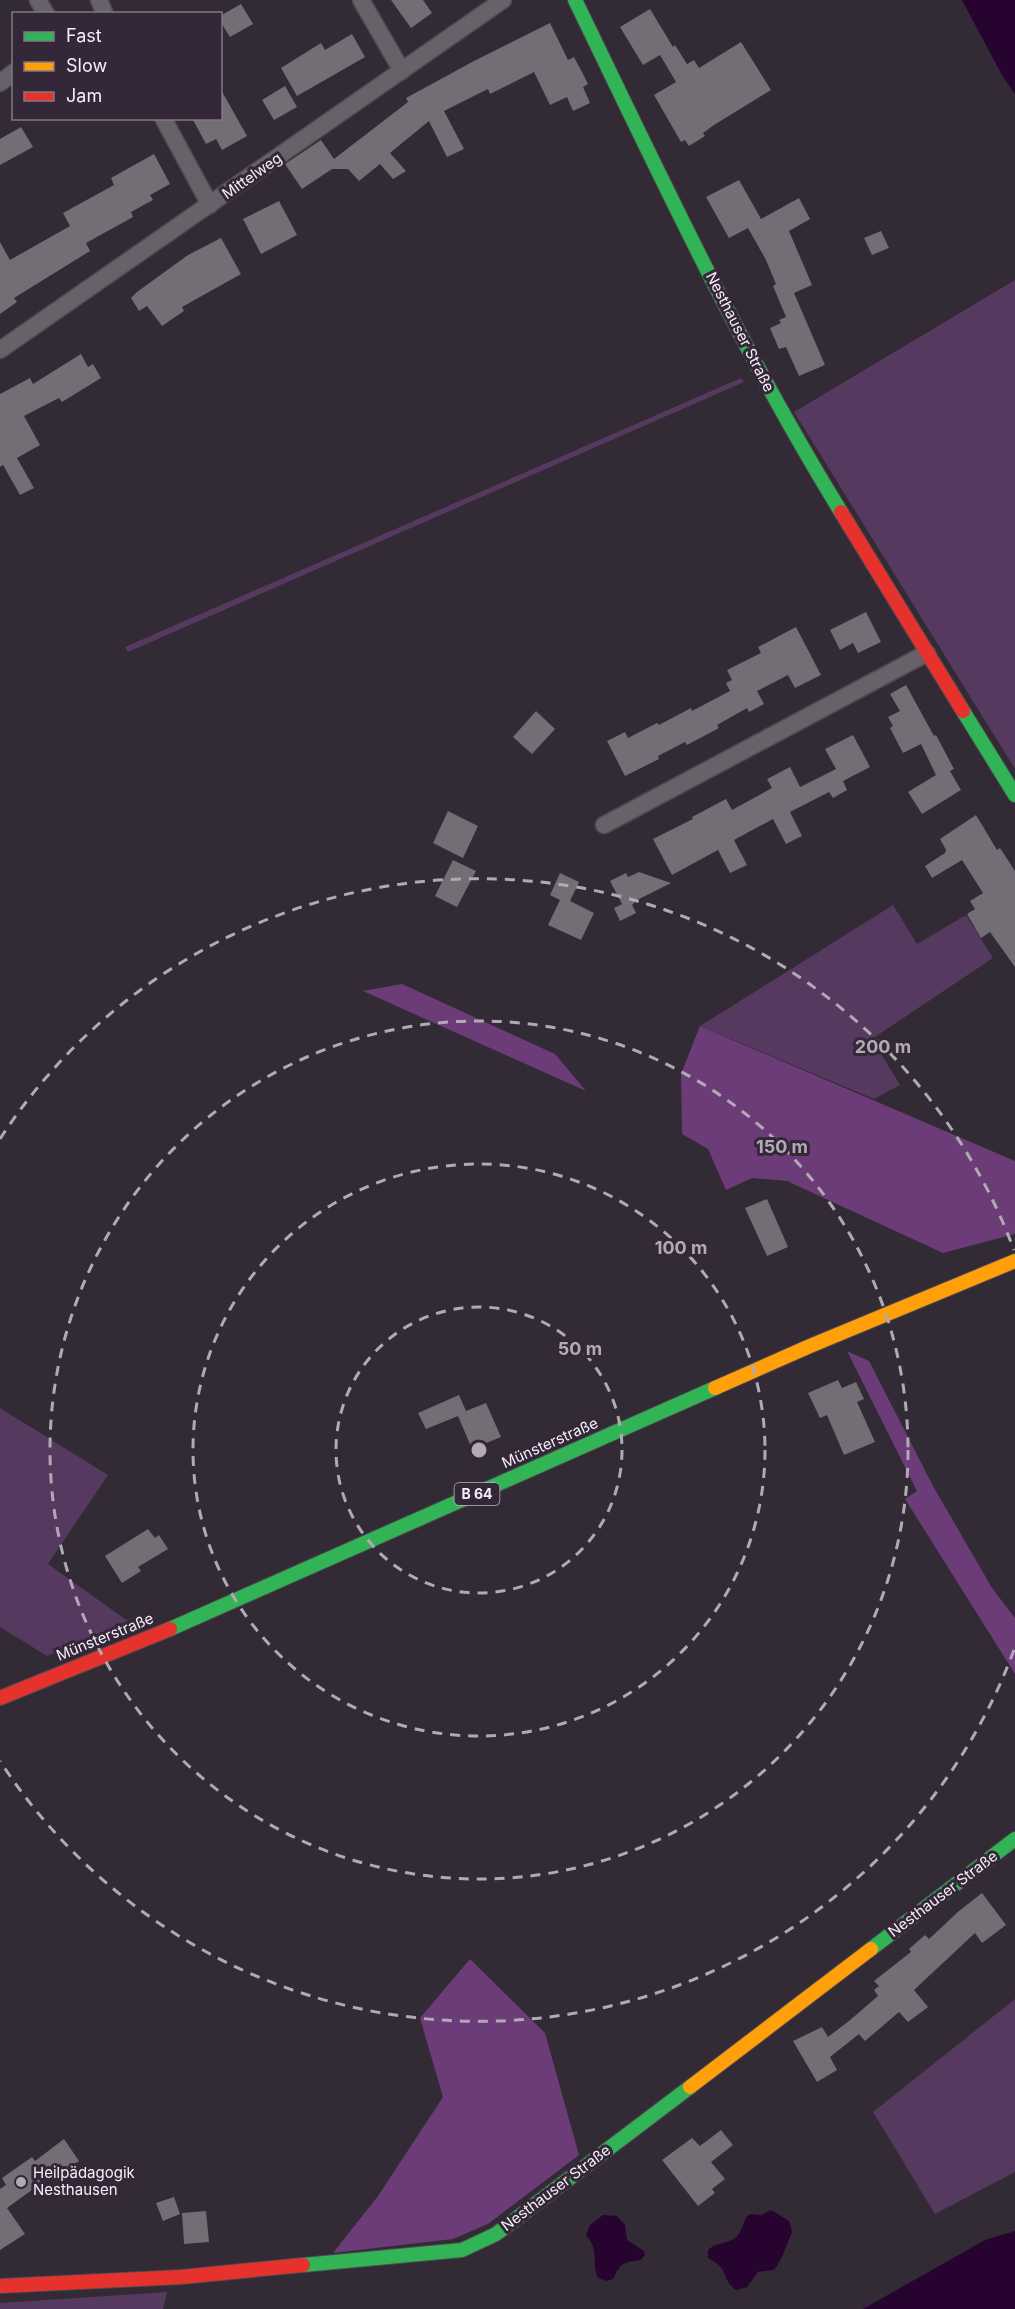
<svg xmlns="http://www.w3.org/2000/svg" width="1015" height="2309" font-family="Inter,sans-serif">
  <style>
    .green { fill: #56395f }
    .forest { fill: #6b3c78 }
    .water { fill: #26042f }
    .building { fill: #736d75 }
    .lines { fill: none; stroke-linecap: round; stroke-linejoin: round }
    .street-casing { stroke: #4e4850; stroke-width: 19 }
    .fast-casing { stroke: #4e4850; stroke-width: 16 }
    .slow-casing { stroke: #4e4850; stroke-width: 16 }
    .jam-casing { stroke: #4e4850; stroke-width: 16 }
    .street { stroke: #676169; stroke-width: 16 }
    .fast { stroke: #30b455; stroke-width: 14 }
    .slow { stroke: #ff9f0a; stroke-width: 14 }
    .jam { stroke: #e5322d; stroke-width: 14 }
    .ring { fill: none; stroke: #b1a9b4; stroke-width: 3; stroke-dasharray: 10 8 }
    .poi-dot { fill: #b1a9b4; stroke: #342737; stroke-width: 2 }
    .labels { text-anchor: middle; stroke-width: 6; stroke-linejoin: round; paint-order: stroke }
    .shield { fill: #342737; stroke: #bcb2bf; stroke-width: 1.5 }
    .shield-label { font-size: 14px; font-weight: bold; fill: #f6eef9 }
    .street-label { font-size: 15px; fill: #f6eef9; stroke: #342737 }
    .poi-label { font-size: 15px; fill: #f6eef9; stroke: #342737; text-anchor: start }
    .centre { fill: #b1a9b4; stroke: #342737; stroke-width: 3 }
    .ring-label { font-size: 18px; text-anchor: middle; font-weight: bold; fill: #b1a9b4; stroke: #342737; stroke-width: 6; stroke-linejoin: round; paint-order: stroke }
  </style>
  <rect width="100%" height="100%" fill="#322a34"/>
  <!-- green -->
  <g class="green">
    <path d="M1015 280V769L794 412Z"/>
    <path d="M741 378 744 382 128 652 125 647Z"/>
    <path d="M893 905 917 944 966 915 993 958 872 1039 900 1085 874 1099 700 1026Z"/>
    <path d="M0 1408 108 1475 48 1564 132 1624 47 1656 0 1627Z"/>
    <path d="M1015 1999V2172L935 2214 873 2112Z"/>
    <path d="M167 2292 163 2309H0V2303Z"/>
  </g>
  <!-- forest -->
  <g class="forest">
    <path d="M402 984 555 1054 586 1091 363 991Z"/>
    <path d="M700 1026 1015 1161V1234L943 1253 787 1181 752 1178 726 1190 708 1149 682 1134 681 1074Z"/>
    <path d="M847 1351 869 1361 933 1486 992 1588 1015 1618V1674L905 1499 917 1491Z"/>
    <path d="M470 1959 545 2033 579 2155 488 2224 453 2239 333 2253 378 2196 443 2097 420 2018Z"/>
  </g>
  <!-- water -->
  <g class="water">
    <path d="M962 0H1015V94L1003 77Z"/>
    <path d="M771 2210 789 2221 792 2232C786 2245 783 2259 774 2270L758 2272 747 2287 736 2290C720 2278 730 2269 708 2258V2250C717 2241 729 2245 738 2235 744 2228 742 2220 750 2214L761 2215Z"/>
    <path d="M603 2215 617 2216 625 2225 627 2240 644 2251 645 2255 641 2260C623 2262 621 2263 613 2279L607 2281 598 2278C591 2261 600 2251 586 2235L590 2225Z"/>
    <path d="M1015 2231V2309H863L985 2240Z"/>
  </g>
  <!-- building -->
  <g class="building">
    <path d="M391 0H423L432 13 411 28Z"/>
    <path d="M241 4 253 24 230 37 220 21V16Z"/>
    <path d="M650 9 673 47 675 45 687 64 694 60 699 68 741 42 771 90 714 125 703 133 705 136 689 146 685 140 681 142 654 95 676 82 660 55 643 65 620 27Z"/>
    <path d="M550 23 568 60 574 57 583 74 588 84 583 87 590 103 573 111 567 97 550 105 534 72 490 94 488 89 444 111 464 149 447 157 429 121 390 153 406 171 393 179 380 164 359 181 348 169H332L302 189 285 164 321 140 334 159 408 102 406 98 474 61Z"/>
    <path d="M352 34 365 57 297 96 281 68 321 43 325 50Z"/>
    <path d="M285 86 297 107 274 120 262 100Z"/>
    <path d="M220 88 247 136 222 150 216 139 206 144 192 118H220Z"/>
    <path d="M21 127 33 147 0 165V139Z"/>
    <path d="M154 154 170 184 150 195 153 200 131 212 133 217 86 243 90 251 14 298 17 302 0 314V242L10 260 70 226 63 213 114 185 111 178Z"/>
    <path d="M739 180 761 219 799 198 810 219 789 231 812 285 794 293 825 365 799 376 786 347 779 349 770 328 781 323 779 320 786 317 773 286 776 284 766 260 748 228 729 238 706 197Z"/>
    <path d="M279 201 297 235 261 254 243 219Z"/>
    <path d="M881 231 889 248 872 255 864 238Z"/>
    <path d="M221 238 241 274 182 307 184 311 162 326 147 306 139 311 131 298 137 292 188 255Z"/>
    <path d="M81 354 88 367 93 364 101 378 62 402 59 398 24 416 40 445 17 458 34 488 20 495 3 465 0 467V394L30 378 33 384Z"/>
    <path d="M866 612 881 642 858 653 853 643 840 650 830 630Z"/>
    <path d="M796 627 821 675 795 688 788 675 757 691 764 704 749 712 747 708 717 725 719 728 687 745 685 742 658 756 659 759 625 776 607 741 625 732 628 738 657 723 659 725 691 708 692 711 730 691 726 683 732 680 727 670 761 653 758 647Z"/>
    <path d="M906 685 934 736 936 735 954 769 950 771 961 790 922 814 908 792 936 775 921 744 903 753 890 728 893 726 888 717 900 711 890 694Z"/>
    <path d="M536 711 555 729 532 754 513 737Z"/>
    <path d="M853 735 870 767 843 781 847 790 833 798 829 792 790 812 802 836 786 844 773 819 734 840 747 865 730 873 718 850 672 875 653 839 693 819 692 817 726 799 732 810 772 788 767 779 790 767 800 787 836 769 825 749Z"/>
    <path d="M448 811 478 826 463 858 433 843Z"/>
    <path d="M976 815 997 850 1000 848 1015 871V967L990 932 981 938 967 914 975 909 970 901 983 893 962 860 932 878 925 866 945 853 946 850 940 839Z"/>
    <path d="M453 860 476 871 457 907 435 896Z"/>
    <path d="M639 872 671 883 637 900 632 905 636 913 620 921 614 908 622 904 610 881 626 873 628 877Z"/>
    <path d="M560 873 579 882 570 901 594 913 581 940 548 925 560 900 550 895Z"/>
    <path d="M767 1199 788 1247 767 1256 745 1208Z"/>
    <path d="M838 1380 842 1388 856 1382 864 1399 857 1402 875 1442 844 1455 827 1415 820 1418 808 1393Z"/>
    <path d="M459 1395 466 1411 486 1403 501 1437 472 1449 458 1416 426 1429 418 1413Z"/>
    <path d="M148 1529 155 1538 159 1535 168 1549 138 1567 141 1571 122 1583 105 1556Z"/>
    <path d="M982 1893 1006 1925 982 1943 975 1933 914 1990 928 2007 908 2022 899 2012 865 2041 859 2034 830 2057 837 2070 817 2082 793 2041 822 2027 828 2037 849 2021 878 1996 874 1990 879 1986 874 1981 911 1952 909 1949 925 1935 929 1939 959 1911Z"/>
    <path d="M721 2130 733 2145 711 2162 725 2179 712 2189 715 2193 698 2206 662 2160 692 2138 700 2146Z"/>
    <path d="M64 2139 79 2161 67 2169 65 2166 7 2208 25 2234 0 2250V2189L6 2185 2 2178 32 2157 35 2161Z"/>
    <path d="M174 2197 180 2214 163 2221 156 2203Z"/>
    <path d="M206 2211 209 2242 184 2244 182 2213Z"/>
  </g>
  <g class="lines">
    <defs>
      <g id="street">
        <path d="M38 0 46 14"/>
        <path d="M99 0 104 12"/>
        <path d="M361 0 402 71"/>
        <path d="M0 83 14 72"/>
        <path d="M163 118 210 205"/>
        <path d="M0 350 503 0"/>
        <path d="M604 825 927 653"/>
      </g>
      <g id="fast">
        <path d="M575 0C659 173 740 348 841 512"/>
        <path d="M963 711 1015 795"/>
        <path d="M170 1629 715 1388"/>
        <path d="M871 1949 1015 1839"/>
        <path d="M303 2265 462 2250 496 2234 690 2087"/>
      </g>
      <g id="slow">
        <path d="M715 1388 810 1346 1015 1261"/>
        <path d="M690 2087 871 1949"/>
      </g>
      <g id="jam">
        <path d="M841 512 963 711"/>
        <path d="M0 1698 170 1629"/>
        <path d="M0 2286 181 2277 303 2265"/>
      </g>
    </defs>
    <!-- street casing -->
    <use href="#street" class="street-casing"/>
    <!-- fast casing -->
    <use href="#fast" class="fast-casing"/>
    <!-- slow casing -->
    <use href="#slow" class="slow-casing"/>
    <!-- jam casing -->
    <use href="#jam" class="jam-casing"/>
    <!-- street -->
    <use href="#street" class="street"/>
    <!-- fast -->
    <use href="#fast" class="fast"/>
    <!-- slow -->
    <use href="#slow" class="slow"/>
    <!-- jam -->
    <use href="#jam" class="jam"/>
  </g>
  <!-- distance rings -->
  <g class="ring">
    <circle cx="479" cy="1450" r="143"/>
    <circle cx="479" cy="1450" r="286"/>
    <circle cx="479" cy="1450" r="429"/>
    <path d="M1014 1650A571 571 0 0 1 0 1761M0 1139A571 571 0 0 1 1014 1250"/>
  </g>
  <!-- markers -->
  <circle class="poi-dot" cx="21" cy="2182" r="6"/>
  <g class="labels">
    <!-- shield labels -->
    <rect class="shield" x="454.5" y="1483" width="45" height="22" rx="4.5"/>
    <g class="shield-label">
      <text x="477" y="1499">B 64</text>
    </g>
    <!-- street labels -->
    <g class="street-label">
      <text transform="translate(252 176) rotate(-35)" y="5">Mittelweg</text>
      <text transform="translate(740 332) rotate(63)" y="5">Nesthauser Straße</text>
      <text transform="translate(550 1443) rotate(-24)" y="5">Münsterstraße</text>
      <text transform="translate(105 1637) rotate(-22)" y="5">Münsterstraße</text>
      <text transform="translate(943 1894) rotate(-37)" y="5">Nesthauser Straße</text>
      <text transform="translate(556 2188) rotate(-37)" y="5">Nesthauser Straße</text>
    </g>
    <!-- poi labels -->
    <g class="poi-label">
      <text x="33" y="2178">Heilpädagogik<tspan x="33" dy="17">Nesthausen</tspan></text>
    </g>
  </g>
  <circle cx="479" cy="1450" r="9" class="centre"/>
  <g class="ring-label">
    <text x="883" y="1053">200 m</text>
    <text x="782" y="1153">150 m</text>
    <text x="681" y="1254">100 m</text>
    <text x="580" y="1355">50 m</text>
  </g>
  <!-- legend -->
  <rect x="12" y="12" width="210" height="108" fill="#342737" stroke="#827785" stroke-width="1.5"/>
  <rect x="24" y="32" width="30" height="9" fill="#30b455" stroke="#827785" stroke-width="1.5"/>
  <text x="66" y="42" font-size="18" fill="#f6eef9">Fast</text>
  <rect x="24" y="62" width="30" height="9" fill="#ff9f0a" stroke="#827785" stroke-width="1.5"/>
  <text x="66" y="72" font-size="18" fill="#f6eef9">Slow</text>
  <rect x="24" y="92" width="30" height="9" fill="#e5322d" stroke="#827785" stroke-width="1.5"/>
  <text x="66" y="102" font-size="18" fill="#f6eef9">Jam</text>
</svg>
